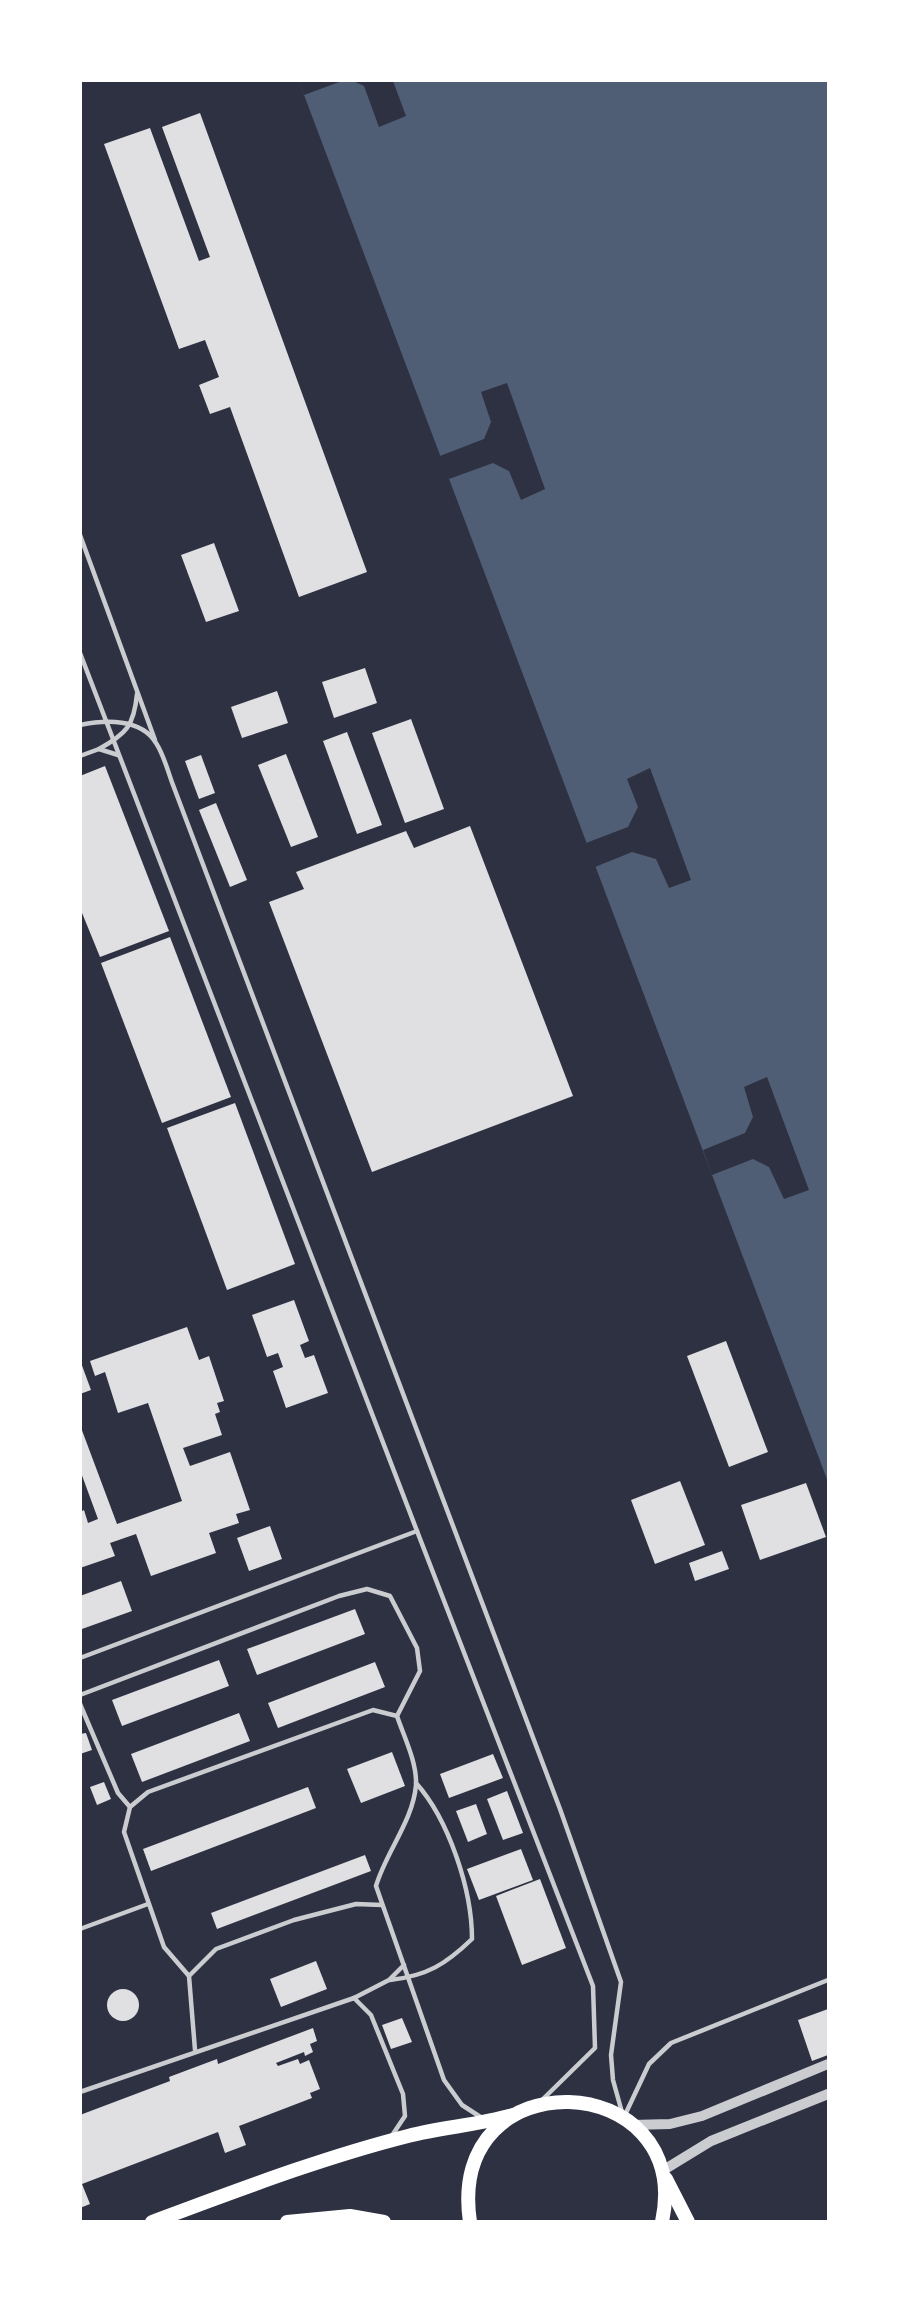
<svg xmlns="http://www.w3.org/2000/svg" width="909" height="2302" font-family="'Fira Sans Condensed',sans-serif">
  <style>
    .water { fill: #4f5d75 }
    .pier { fill: #2d3142 }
    .building { fill: #e0e0e3 }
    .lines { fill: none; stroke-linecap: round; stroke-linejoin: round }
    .service { stroke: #caccd0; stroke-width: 4.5 }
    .tertiary { stroke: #caccd0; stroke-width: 10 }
    .trunk { stroke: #fff; stroke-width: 14 }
  </style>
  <rect width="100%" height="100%" fill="#2d3142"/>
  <!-- water -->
  <path class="water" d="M298 81H828V1482L304 95Z"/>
  <!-- pier -->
  <g class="pier">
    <path d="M298 81H342L304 95Z"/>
    <path d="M353 81H393L406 116 379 127 364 86Z"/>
    <path d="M507 383 545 489 521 500 509 471 493 463 449 479 440 456 484 439 491 422 481 392Z"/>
    <path d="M650 768 691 880 669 888 656 859 632 852 595 867 586 843 628 827 638 807 627 779Z"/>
    <path d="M767 1077 809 1190 784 1199 769 1167 753 1159 712 1175 703 1150 745 1133 753 1117 744 1087Z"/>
  </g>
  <!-- building -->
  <g class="building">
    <path d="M200 113 367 572 299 597 230 407 210 414 199 385 219 377 205 340 179 349 104 144 150 128 199 261 210 257 162 127Z"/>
    <path d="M214 543 239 611 206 622 181 555Z"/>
    <path d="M365 668 377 703 334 718 322 682Z"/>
    <path d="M277 691 288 723 242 738 231 707Z"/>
    <path d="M411 719 444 809 405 823 372 733Z"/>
    <path d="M347 732 382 825 357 834 323 741Z"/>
    <path d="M286 754 318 837 291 847 258 765Z"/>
    <path d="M201 755 215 793 199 799 185 761Z"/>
    <path d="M105 766 169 931 100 957 80 908V776Z"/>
    <path d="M216 803 247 880 230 887 199 810Z"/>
    <path d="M470 826 573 1096 372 1172 269 902 304 889 296 872 406 831 414 848Z"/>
    <path d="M170 937 231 1097 162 1123 101 963Z"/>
    <path d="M235 1103 295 1264 227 1290 167 1128Z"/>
    <path d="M294 1300 309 1341 300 1345 305 1358 314 1355 328 1393 286 1408 273 1371 283 1367 278 1353 267 1357 252 1315Z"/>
    <path d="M187 1327 199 1360 209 1356 224 1401 217 1403 220 1412 215 1414 222 1435 183 1448 190 1466 230 1452 250 1510 236 1514 239 1523 209 1533 216 1553 151 1576 136 1534 110 1543 115 1556 80 1568V1512L84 1510 88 1523 98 1519 80 1470V1425L117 1524 182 1501 148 1403 118 1413 105 1372 95 1376 90 1361Z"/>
    <path d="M726 1341 768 1452 729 1467 687 1356Z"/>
    <path d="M80 1360 91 1390 80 1394Z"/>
    <path d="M680 1481 705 1545 655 1564 631 1500Z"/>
    <path d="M806 1483 826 1537 760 1560 741 1505Z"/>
    <path d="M270 1526 282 1559 249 1571 237 1538Z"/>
    <path d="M722 1551 729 1569 695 1581 689 1563Z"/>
    <path d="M121 1581 132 1611 82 1629 80 1596Z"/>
    <path d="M355 1609 365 1634 257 1675 247 1649Z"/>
    <path d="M219 1660 229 1686 122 1726 112 1700Z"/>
    <path d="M375 1662 385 1687 278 1728 268 1703Z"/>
    <path d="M239 1713 250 1741 142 1782 131 1754Z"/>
    <path d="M86 1733 92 1750 80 1754V1734Z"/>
    <path d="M392 1752 405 1786 361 1803 347 1769Z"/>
    <path d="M493 1754 503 1778 449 1798 440 1774Z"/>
    <path d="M104 1782 111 1799 97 1805 90 1787Z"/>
    <path d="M308 1787 316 1808 151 1871 143 1849Z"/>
    <path d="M507 1791 523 1833 503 1840 487 1799Z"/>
    <path d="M476 1804 487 1834 468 1842 456 1811Z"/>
    <path d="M521 1849 533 1880 479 1900 467 1869Z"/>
    <path d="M365 1855 371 1871 217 1929 211 1913Z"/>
    <path d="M540 1879 566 1948 522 1965 496 1896Z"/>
    <path d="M316 1961 327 1989 281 2007 270 1979Z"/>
    <circle cx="123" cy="2005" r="16"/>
    <path d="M828 2009V2055L812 2061 798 2020Z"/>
    <path d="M402 2018 412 2042 391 2049 382 2025Z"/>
    <path d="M313 2028 317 2041 310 2044 313 2052 305 2056 304 2052 276 2063 278 2066 298 2059 300 2064 309 2060 320 2089 310 2093 312 2098 239 2126 246 2145 225 2153 218 2132 82 2184 90 2204 80 2208V2115L170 2081 169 2077 217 2059 218 2064Z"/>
  </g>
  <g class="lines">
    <!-- service -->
    <g class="service">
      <path d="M80 535 155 740"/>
      <path d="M80 653 417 1531 80 1658"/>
      <path d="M80 725C105 720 141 718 156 743 164 755 168 772 173 785L560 1809 621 1982 611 2055 613 2080 623 2116"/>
      <path d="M99 749C126 734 134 726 137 694"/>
      <path d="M80 756 99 749 118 755"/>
      <path d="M417 1531 593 1986 595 2048 541 2101"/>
      <path d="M80 1695 339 1596 367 1589 390 1596 417 1648 420 1671 397 1716C404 1737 417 1762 416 1785 413 1821 386 1852 376 1886L444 2080 462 2105 482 2118"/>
      <path d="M80 1704 118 1793 130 1807"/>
      <path d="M80 1929 148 1904"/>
      <path d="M189 1976 164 1947 124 1832 130 1807 148 1792 373 1710 397 1716"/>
      <path d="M390 1980C427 1976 446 1964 472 1939 472 1890 449 1820 416 1783"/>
      <path d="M354 1998 371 2015 403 2094 405 2116 393 2134"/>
      <path d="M195 2050 189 1976 216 1949 294 1920 356 1904 382 1905"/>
      <path d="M80 2092 354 1998 389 1980 404 1965"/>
      <path d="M624 2117 649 2064 671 2043 828 1980"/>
    </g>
    <!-- tertiary -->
    <g class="tertiary">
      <path d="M632 2125 670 2124 702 2116 828 2064"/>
      <path d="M662 2171 711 2141 828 2094"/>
    </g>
    <!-- trunk -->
    <g class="trunk">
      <path d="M666 2179 688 2222"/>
      <path d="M152 2222C236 2191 321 2158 408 2136 443 2127 479 2125 513 2115"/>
      <path d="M287 2222 350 2216 384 2222"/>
      <path d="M470 2222C445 2056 695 2068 662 2222"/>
    </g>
  </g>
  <!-- border -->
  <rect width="909" height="2302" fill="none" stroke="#ffffff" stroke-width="164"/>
</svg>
